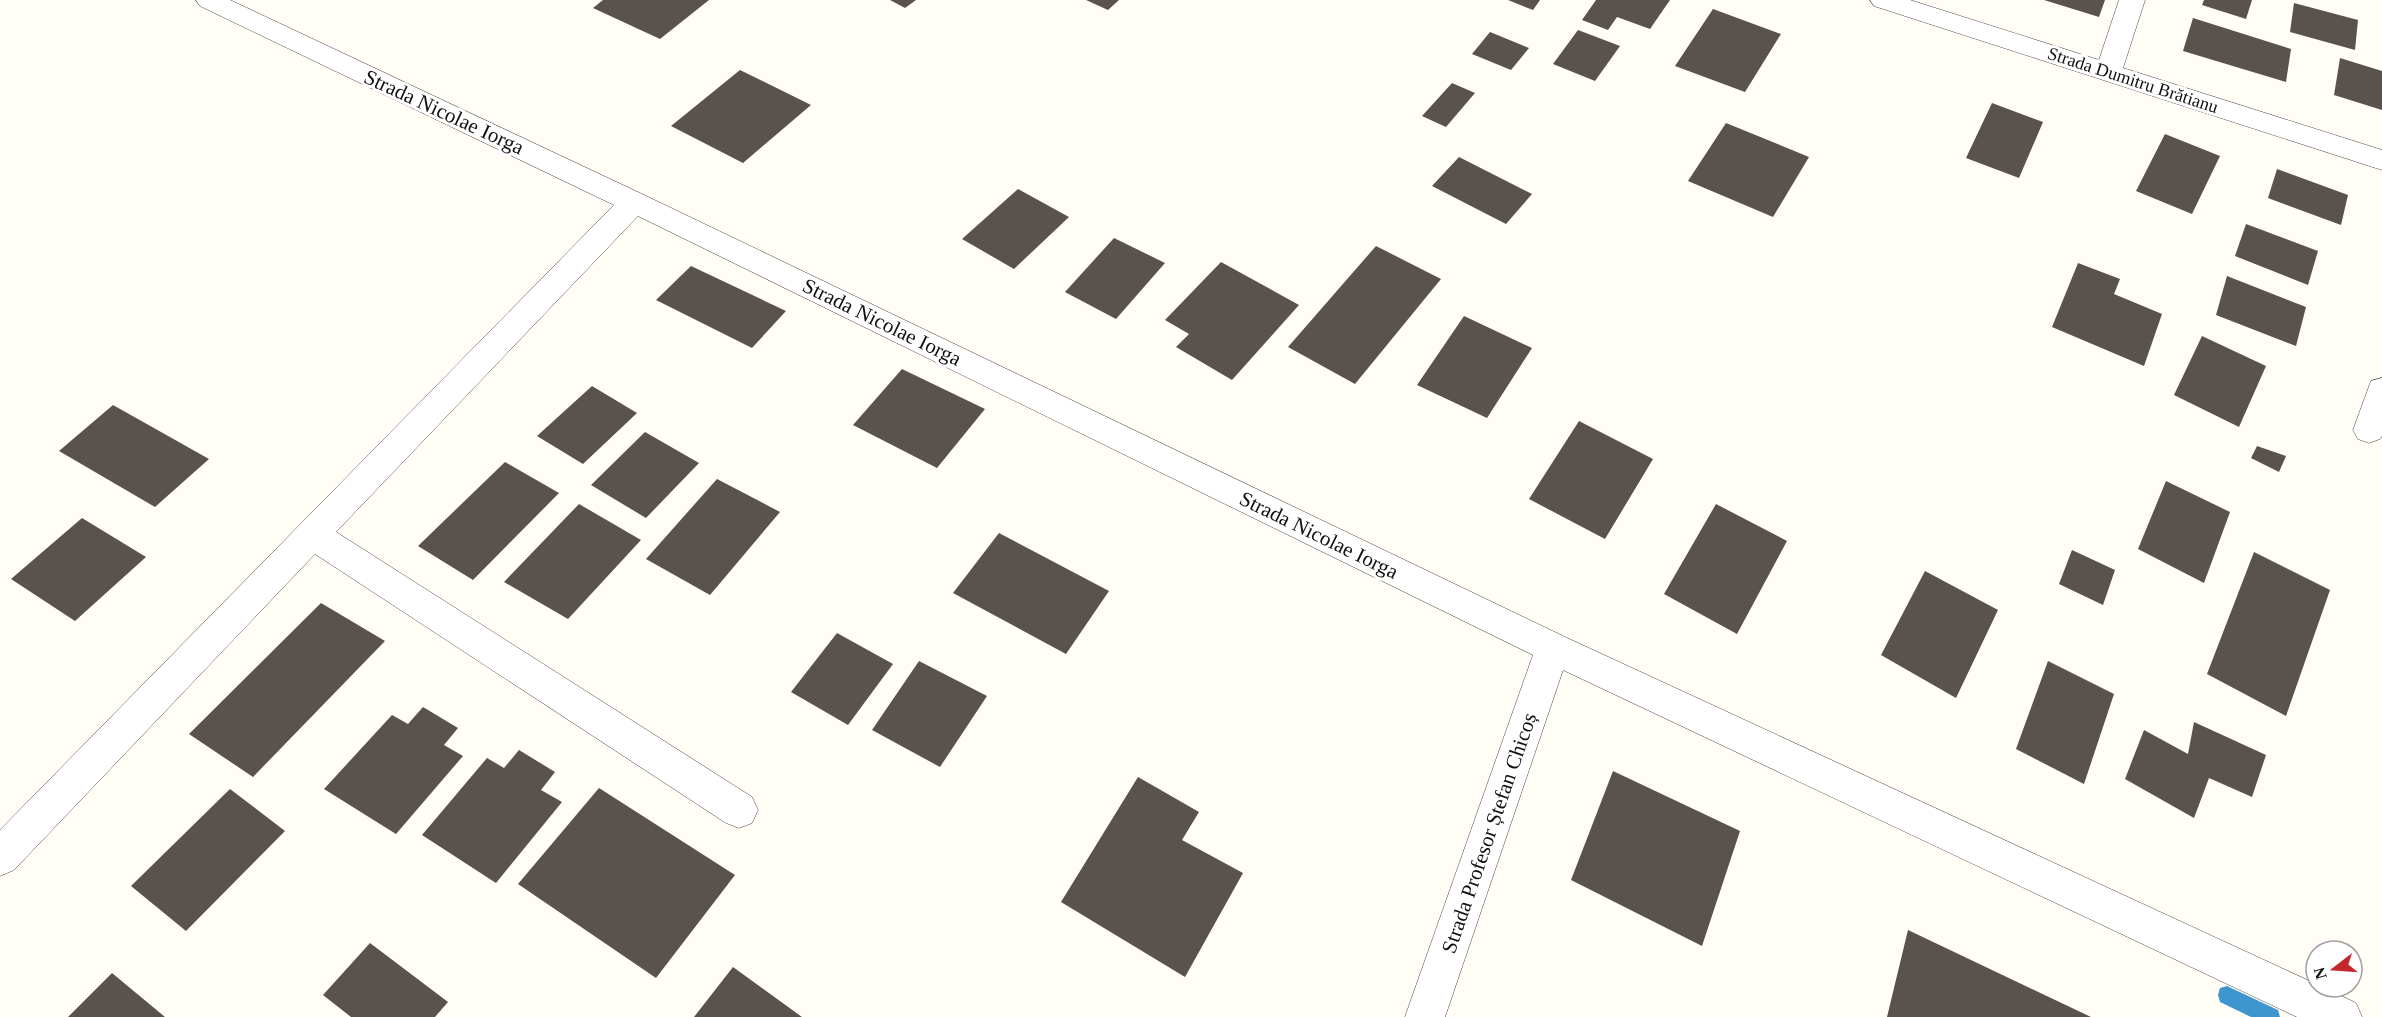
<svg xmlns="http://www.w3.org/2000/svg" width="2382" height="1017" viewBox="0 0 2382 1017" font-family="Georgia,serif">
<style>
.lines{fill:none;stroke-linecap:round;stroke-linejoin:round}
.stream{fill:#3f96cf;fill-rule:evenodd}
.building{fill:#5a524d}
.minor-casing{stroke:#444;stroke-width:1}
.minor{fill:#fff;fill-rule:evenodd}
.labels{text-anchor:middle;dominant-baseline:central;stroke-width:6;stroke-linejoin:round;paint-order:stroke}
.far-street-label{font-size:18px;fill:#111;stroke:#fff}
.street-label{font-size:21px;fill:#111;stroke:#fff}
</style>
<rect width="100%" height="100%" fill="#fffdf5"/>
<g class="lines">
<path class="stream" d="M 2227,986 L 2278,1010 L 2280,1017 L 2251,1017 L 2220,1002 L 2218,995 L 2220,988 Z"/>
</g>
<path class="building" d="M 603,0 L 709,0 L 660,39 L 593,8 Z
M 890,0 L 916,0 L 905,8 Z
M 1086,0 L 1119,0 L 1108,10 Z
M 1508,0 L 1540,0 L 1533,10 Z
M 1596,0 L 1670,0 L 1650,29 L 1617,17 L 1608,30 L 1582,20 Z
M 2044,0 L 2105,0 L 2099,17 Z
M 2204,0 L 2252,0 L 2246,19 L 2202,5 Z
M 2294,3 L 2358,20 L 2355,50 L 2290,32 Z
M 1713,9 L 1781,34 L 1745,92 L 1675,66 Z
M 2193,18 L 2291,49 L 2286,82 L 2183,51 Z
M 1578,30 L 1620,46 L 1595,81 L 1553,64 Z
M 1490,32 L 1529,48 L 1511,70 L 1472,54 Z
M 2340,58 L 2382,71 L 2382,110 L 2334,95 Z
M 740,70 L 811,105 L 743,163 L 671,126 Z
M 1452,83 L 1475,93 L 1446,127 L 1422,116 Z
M 1992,103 L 2043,122 L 2019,178 L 1966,158 Z
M 1726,123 L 1809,157 L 1773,217 L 1688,181 Z
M 2165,134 L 2220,156 L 2192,214 L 2136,191 Z
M 1459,157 L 1532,194 L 1506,224 L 1432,186 Z
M 2277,169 L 2348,195 L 2341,225 L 2268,198 Z
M 1018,189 L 1069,217 L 1014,269 L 962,239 Z
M 2246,224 L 2318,251 L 2308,285 L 2235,256 Z
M 1114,238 L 1165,263 L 1116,319 L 1065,292 Z
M 1376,246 L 1441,279 L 1355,384 L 1288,347 Z
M 1221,262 L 1299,305 L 1232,380 L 1176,347 L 1189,334 L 1165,320 Z
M 2078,263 L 2120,279 L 2114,294 L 2162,314 L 2144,366 L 2052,327 Z
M 691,266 L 786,311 L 752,348 L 656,300 Z
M 2227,276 L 2306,307 L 2296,346 L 2216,315 Z
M 1464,316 L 1532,348 L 1487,418 L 1417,385 Z
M 2202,336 L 2266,366 L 2239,427 L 2174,395 Z
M 902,369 L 985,409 L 937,468 L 853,425 Z
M 592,386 L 637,413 L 583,464 L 537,436 Z
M 113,405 L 209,459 L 155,507 L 59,451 Z
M 1579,421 L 1653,459 L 1605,539 L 1529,499 Z
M 645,432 L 699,463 L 646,518 L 591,485 Z
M 2257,446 L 2286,456 L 2279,472 L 2251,458 Z
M 505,462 L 559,493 L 473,580 L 418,546 Z
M 717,479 L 780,512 L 710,595 L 646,559 Z
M 2166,481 L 2230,512 L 2204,583 L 2138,549 Z
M 579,504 L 641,540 L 568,619 L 504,582 Z
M 1716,504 L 1787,541 L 1737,634 L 1664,594 Z
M 82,518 L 146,557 L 75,621 L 11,579 Z
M 999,533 L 1109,591 L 1066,654 L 953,593 Z
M 2072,550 L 2115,570 L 2103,605 L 2059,584 Z
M 2254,552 L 2330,590 L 2286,716 L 2207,674 Z
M 1925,571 L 1998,610 L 1956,698 L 1881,655 Z
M 321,603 L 385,641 L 253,777 L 189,734 Z
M 837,633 L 893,664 L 848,725 L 791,692 Z
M 919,661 L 987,696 L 940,767 L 872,730 Z
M 2048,661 L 2114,694 L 2084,784 L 2016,749 Z
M 423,707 L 458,728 L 444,745 L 463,756 L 396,834 L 324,789 L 392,715 L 408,724 Z
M 2194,722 L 2266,755 L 2252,797 L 2209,778 L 2194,818 L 2125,779 L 2144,730 L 2188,754 Z
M 519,750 L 555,772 L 541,790 L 562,802 L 496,883 L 422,835 L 487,758 L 504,768 Z
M 1613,771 L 1740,831 L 1702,946 L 1571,880 Z
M 1138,777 L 1199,812 L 1182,840 L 1243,873 L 1185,977 L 1061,902 Z
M 599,788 L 735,875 L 656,978 L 518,884 Z
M 230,789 L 285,831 L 186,931 L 131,886 Z
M 1908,930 L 2091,1017 L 1887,1017 Z
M 370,943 L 448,1002 L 435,1017 L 351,1017 L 323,995 Z
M 733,967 L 802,1017 L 694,1017 Z
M 112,973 L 165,1017 L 68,1017 Z"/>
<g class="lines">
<g class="minor-casing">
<path id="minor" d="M 196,0 L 230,0 L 644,195 L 1565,637 L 2316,984 L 2316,987 L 2323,987 L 2356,1003 L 2362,1017 L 2297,1017 L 1563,670 L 1445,1017 L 1405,1017 L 1533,655 L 638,216 L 336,532 L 752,797 L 758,810 L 752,823 L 739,828 L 726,823 L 315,554 L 14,870 L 0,876 L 0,830 L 614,205 L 200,6 Z
M 1870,0 L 1910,0 L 2099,60 L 2119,0 L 2145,0 L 2123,68 L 2382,150 L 2382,170 L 1874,6 Z
M 2382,378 L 2382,436 L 2380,439 L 2369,443 L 2358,439 L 2353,430 L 2371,381 Z"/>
</g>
<use href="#minor" class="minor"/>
</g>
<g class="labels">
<g class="far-street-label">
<text transform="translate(2133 80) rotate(18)">Strada Dumitru Brătianu</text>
</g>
<g class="street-label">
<text transform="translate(444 112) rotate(25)">Strada Nicolae Iorga</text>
<text transform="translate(882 322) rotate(26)">Strada Nicolae Iorga</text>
<text transform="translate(1319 535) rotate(26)">Strada Nicolae Iorga</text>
<text transform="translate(1489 833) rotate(-71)">Strada Profesor Ștefan Chicoș</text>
</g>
</g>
<g transform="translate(2334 969) rotate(253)"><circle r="28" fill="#ffffff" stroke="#a0a0a0" stroke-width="1.5"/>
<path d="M0-4.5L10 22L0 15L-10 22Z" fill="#c4262e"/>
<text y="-9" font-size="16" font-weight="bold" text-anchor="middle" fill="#111111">N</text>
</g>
</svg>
